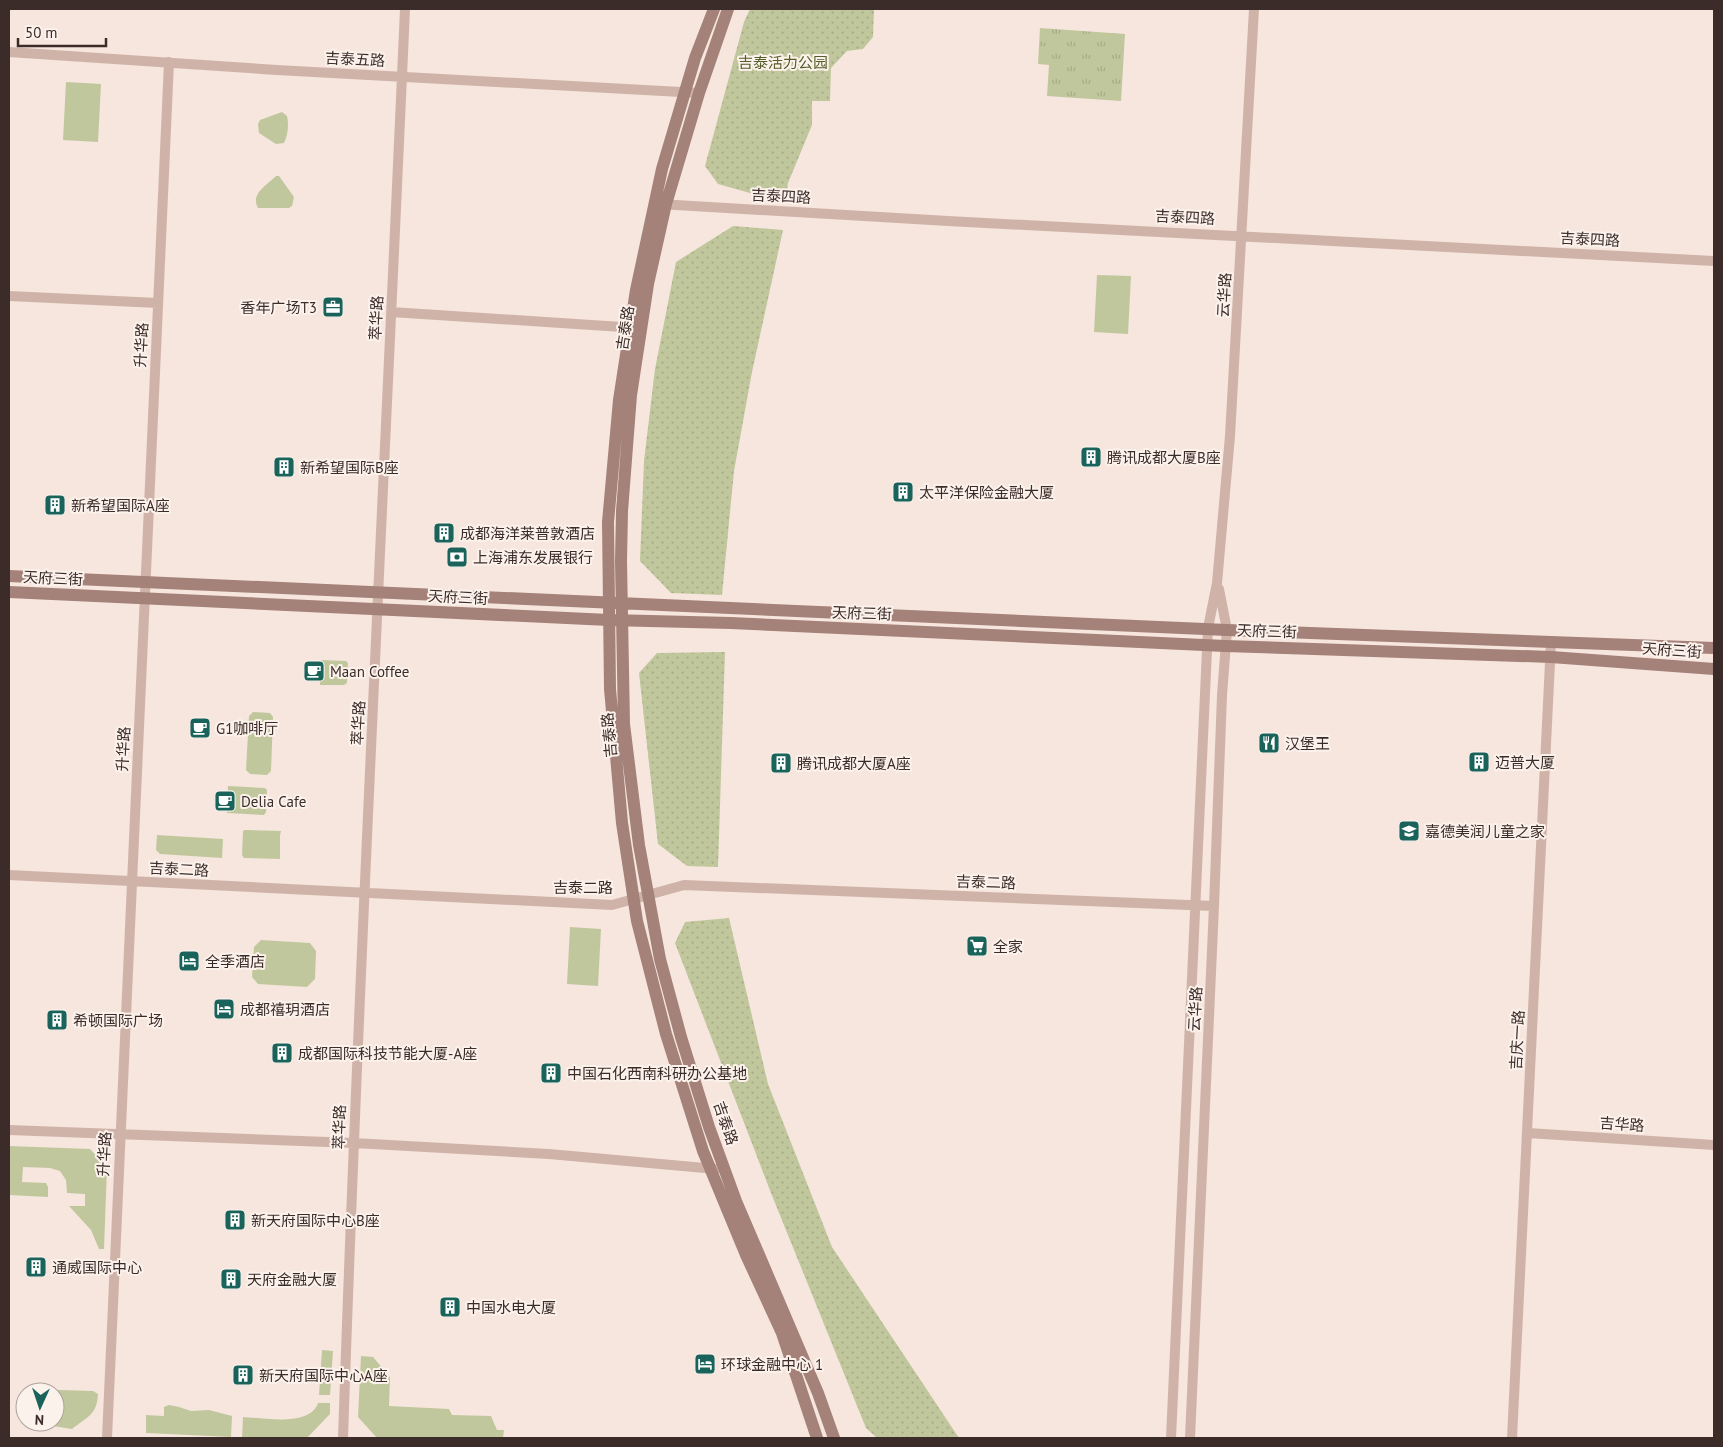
<svg xmlns="http://www.w3.org/2000/svg" width="1723" height="1447" viewBox="0 0 1723 1447" font-family="'PT Sans','Noto Sans SC',sans-serif">
<style>
.grass{fill:url(#grass-tufts)}
.park{fill:url(#park-dots)}
.garden{fill:#c1c79c}
.lines{fill:none;stroke-linecap:round;stroke-linejoin:round}
.street{stroke:#d0b3a8;stroke-width:10}
.secondary{stroke:#a48179;stroke-width:12}
.labels{text-anchor:middle;dominant-baseline:central;stroke-width:4;stroke-linejoin:round;paint-order:stroke}
.street-label{font-size:15px;fill:#3c2c29;stroke:#fcf2ec}
.park-label{font-size:15px;fill:#545e29;stroke:#fcf2ec}
.poi-label{font-size:15px;fill:#3c2c29;stroke:#fcf2ec;text-anchor:start}
</style>
<defs>
<pattern id="grass-tufts" width="24" height="20" patternUnits="userSpaceOnUse" patternTransform="scale(1.25)"><rect width="24" height="20" fill="#c1c79c"/><path d="M3 7l-1-3M5 7V3M7 7l1-3M15 17l-1-3M17 17v-4M19 17l1-3" fill="none" stroke="#a7ab86"/></pattern>
<pattern id="park-dots" width="8" height="8" patternUnits="userSpaceOnUse" patternTransform="scale(1.25)"><rect width="8" height="8" fill="#c1c79c"/><path d="M2 2h.1M6 6h.1" fill="none" stroke="#a7ab86" stroke-width="1.8" stroke-linecap="round"/></pattern>
</defs>
<rect width="100%" height="100%" fill="#f6e6de"/>
<path class="grass" d="M 1040,28 L 1125,34 L 1121,101 L 1047,96 L 1049,65 L 1038,64 Z"/>
<path class="park" d="M 750,9 L 874,9 L 873,37 L 863,49 L 847,51 L 831,68 L 830,101 L 812,101 L 812,125 L 788,183 L 786,197 L 750,193 L 718,184 L 705,166 L 744,22 Z
M 733,226 L 783,230 L 752,372 L 734,471 L 722,595 L 671,593 L 640,561 L 644,461 L 655,369 L 676,262 Z
M 725,652 L 718,867 L 687,866 L 658,844 L 639,673 L 657,653 Z
M 729,918 L 768,1084 L 832,1247 L 959,1438 L 877,1438 L 866,1428 L 771,1193 L 675,943 L 685,922 Z"/>
<path class="garden" d="M 66,82 L 101,84 L 98,142 L 63,140 Z
M 282,112 L 287,116 C 289,124 288,135 284,143 L 276,144 L 259,133 L 258,124 L 260,120 Z
M 276,176 L 279,176 L 294,197 L 292,206 L 289,208 L 258,208 C 250,194 267,185 276,176 Z
M 1097,275 L 1131,276 L 1128,334 L 1094,332 Z
M 321,660 L 346,661 L 348,663 L 347,683 L 344,685 L 320,685 Z
M 253,712 L 270,713 L 273,717 L 271,771 L 267,775 L 250,774 L 246,770 L 249,716 Z
M 228,786 L 265,788 L 267,790 L 266,812 L 264,815 L 227,813 Z
M 245,830 L 281,831 L 280,835 L 280,859 L 244,858 L 242,855 L 243,831 Z
M 157,835 L 223,839 L 222,858 L 160,854 L 156,850 Z
M 570,927 L 601,929 L 598,986 L 567,984 Z
M 261,940 L 310,943 L 316,951 L 315,979 L 307,987 L 258,984 L 252,977 L 254,947 Z
M 9,1146 L 90,1149 L 107,1167 L 104,1249 L 99,1249 L 91,1230 L 69,1206 L 85,1206 L 85,1194 L 67,1193 L 66,1180 L 60,1171 L 50,1168 L 23,1167 L 22,1182 L 46,1183 L 48,1187 L 48,1197 L 9,1195 Z
M 322,1350 L 333,1351 L 330,1395 L 319,1395 Z
M 361,1356 L 373,1357 L 390,1377 L 389,1406 L 449,1409 L 452,1415 L 491,1416 L 497,1430 L 504,1430 L 503,1438 L 377,1438 L 358,1417 Z
M 27,1389 L 93,1391 L 98,1394 C 97,1415 87,1417 72,1429 L 27,1422 L 55,1422 L 55,1392 L 25,1392 L 25,1421 L 20,1415 C 21,1406 19,1395 27,1389 Z
M 318,1403 L 330,1403 L 330,1414 L 307,1438 L 242,1438 L 243,1417 C 264,1418 310,1427 318,1403 Z
M 169,1405 L 179,1407 L 191,1411 L 209,1410 L 232,1416 L 231,1437 L 146,1433 L 146,1415 L 164,1416 L 164,1407 Z"/>
<g class="lines">
<path class="street" d="M 9,52 L 277,70 L 699,93
M 659,204 L 948,221 L 1714,261
M 9,296 L 158,303
M 391,312 L 637,328
M 9,875 L 612,905 L 684,885 L 1214,906
M 9,1130 L 354,1143 L 549,1154 L 716,1169
M 1528,1133 L 1714,1145
M 107,1438 L 169,62
M 343,1438 C 359,962 384,485 405,9
M 1171,1438 L 1208,628 L 1217,583 L 1230,436 L 1254,9
M 1190,1438 L 1214,906 L 1222,695 L 1227,630 L 1219,589
M 1512,1438 L 1551,642"/>
<path class="secondary" d="M 714,9 L 695,58 L 662,169 L 636,290 L 619,400 L 608,522 L 610,689 L 622,823 L 637,921 L 666,1034 L 703,1151 L 746,1255 L 782,1333 L 817,1438
M 728,9 L 699,93 L 666,204 L 648,284 L 631,395 L 622,511 L 621,561 L 624,724 L 639,845 L 660,959 L 681,1037 L 709,1127 L 736,1201 L 818,1393 L 834,1438
M 9,576 L 1227,630 L 1714,648
M 9,592 L 609,620 L 731,623 L 1225,646 L 1551,657 L 1714,669"/>
</g>
<defs>
<g id="office-square" transform="scale(1.125)"><rect x="-9" y="-9" width="18" height="18" rx="4" fill="#19635a" stroke="#fcf2ec"/><path d="M-6-3h4V-5.5h4V-3h4V5H-6ZM-1-4.5V-3h2v-1.5ZM-6 0V1H6V0Z" fill="#fff"/></g>
<g id="building-square" transform="scale(1.125)"><rect x="-9" y="-9" width="18" height="18" rx="4" fill="#19635a" stroke="#fcf2ec"/><path d="M-4-6H4V6H1V3H-1V6H-4ZM-2.5-4.3h1.7v1.8h-1.7ZM.8-4.3h1.7v1.8H.8ZM-2.5-1h1.7V.8h-1.7ZM.8-1h1.7V.8H.8Z" fill="#fff"/></g>
<g id="bank-square" transform="scale(1.125)"><rect x="-9" y="-9" width="18" height="18" rx="4" fill="#19635a" stroke="#fcf2ec"/><path d="M-6-4H6V4H-6ZM0-2.3a2.3 2.3 0 1 0 0 4.6a2.3 2.3 0 1 0 0-4.6Z" fill="#fff"/></g>
<g id="cafe-square" transform="scale(1.125)"><rect x="-9" y="-9" width="18" height="18" rx="4" fill="#19635a" stroke="#fcf2ec"/><path d="M-5.5-4.5H6V0H3Q3 3.5 0 3.5H-2.5Q-5.5 3.5-5.5 0ZM3-3.2v2h1.7v-2ZM-6 4.5H4V6H-6Z" fill="#fff"/></g>
<g id="restaurant-square" transform="scale(1.125)"><rect x="-9" y="-9" width="18" height="18" rx="4" fill="#19635a" stroke="#fcf2ec"/><path d="M-5-6h1v4h1v-4h1v4h1v-4h1v5L-1.5 .5V6h-2V.5L-5-1ZM5-6V6H3V1.5H1.5Q1.5-4 5-6Z" fill="#fff"/></g>
<g id="school-square" transform="scale(1.125)"><rect x="-9" y="-9" width="18" height="18" rx="4" fill="#19635a" stroke="#fcf2ec"/><path d="M0-5L7-2L0 1L-7-2ZM-4 1L0 2.5L4 1V4Q0 6-4 4Z" fill="#fff"/></g>
<g id="supermarket-square" transform="scale(1.125)"><rect x="-9" y="-9" width="18" height="18" rx="4" fill="#19635a" stroke="#fcf2ec"/><path d="M-6-5.5h2.5l.6 2H6L4.5 2H-2.5L-4.4-4H-6ZM-1.5 3.2a1.3 1.3 0 1 0 .1 0ZM3 3.2a1.3 1.3 0 1 0 .1 0Z" fill="#fff"/></g>
<g id="hotel-square" transform="scale(1.125)"><rect x="-9" y="-9" width="18" height="18" rx="4" fill="#19635a" stroke="#fcf2ec"/><path d="M-6-4.5h1.5V1H6V5H4.5V3h-9V5H-6ZM-4 0a1.8 1.8 0 1 1 3.6 0ZM.5 0V-2.5h3Q6-2.5 6 0Z" fill="#fff"/></g>
</defs>
<g fill-rule="evenodd">
<use href="#office-square" x="333" y="307"/>
<use href="#building-square" x="1091" y="457"/>
<use href="#building-square" x="284" y="467"/>
<use href="#building-square" x="903" y="492"/>
<use href="#building-square" x="55" y="505"/>
<use href="#building-square" x="444" y="533"/>
<use href="#bank-square" x="457" y="557"/>
<use href="#cafe-square" x="314" y="671"/>
<use href="#cafe-square" x="200" y="728"/>
<use href="#restaurant-square" x="1269" y="743"/>
<use href="#building-square" x="1479" y="762"/>
<use href="#building-square" x="781" y="763"/>
<use href="#cafe-square" x="225" y="801"/>
<use href="#school-square" x="1409" y="831"/>
<use href="#supermarket-square" x="977" y="946"/>
<use href="#hotel-square" x="189" y="961"/>
<use href="#hotel-square" x="224" y="1009"/>
<use href="#building-square" x="57" y="1020"/>
<use href="#building-square" x="282" y="1053"/>
<use href="#building-square" x="551" y="1073"/>
<use href="#building-square" x="235" y="1220"/>
<use href="#building-square" x="36" y="1267"/>
<use href="#building-square" x="231" y="1279"/>
<use href="#building-square" x="450" y="1307"/>
<use href="#hotel-square" x="705" y="1364"/>
<use href="#building-square" x="243" y="1375"/>
</g>
<g class="labels">
<g class="street-label">
<text transform="translate(355 59) rotate(3)">吉泰五路</text>
<text transform="translate(781 196) rotate(3)">吉泰四路</text>
<text transform="translate(1185 217) rotate(3)">吉泰四路</text>
<text transform="translate(1590 239) rotate(3)">吉泰四路</text>
<text transform="translate(1224 295) rotate(-87)">云华路</text>
<text transform="translate(376 318) rotate(-87)">萃华路</text>
<text transform="translate(625 328) rotate(-81)">吉泰路</text>
<text transform="translate(141 345) rotate(-87)">升华路</text>
<text transform="translate(53 578) rotate(3)">天府三街</text>
<text transform="translate(458 597) rotate(3)">天府三街</text>
<text transform="translate(862 613) rotate(2)">天府三街</text>
<text transform="translate(1267 631) rotate(2)">天府三街</text>
<text transform="translate(1672 650) rotate(4)">天府三街</text>
<text transform="translate(358 723) rotate(-87)">萃华路</text>
<text transform="translate(609 735) rotate(-95)">吉泰路</text>
<text transform="translate(123 749) rotate(-87)">升华路</text>
<text transform="translate(179 869) rotate(3)">吉泰二路</text>
<text transform="translate(986 882) rotate(2)">吉泰二路</text>
<text x="583" y="887">吉泰二路</text>
<text transform="translate(1195 1009) rotate(-87)">云华路</text>
<text transform="translate(1517 1040) rotate(-87)">吉庆一路</text>
<text transform="translate(726 1123) rotate(71)">吉泰路</text>
<text transform="translate(1622 1124) rotate(4)">吉华路</text>
<text transform="translate(339 1127) rotate(-88)">萃华路</text>
<text transform="translate(104 1154) rotate(-87)">升华路</text>
</g>
<g class="park-label">
<text x="783" y="62">吉泰活力公园</text>
</g>
<g class="poi-label">
<text x="317" y="307" text-anchor="end">香年广场T3</text>
<text x="1107" y="457">腾讯成都大厦B座</text>
<text x="300" y="467">新希望国际B座</text>
<text x="919" y="492">太平洋保险金融大厦</text>
<text x="71" y="505">新希望国际A座</text>
<text x="460" y="533">成都海洋莱普敦酒店</text>
<text x="473" y="557">上海浦东发展银行</text>
<text x="330" y="671">Maan Coffee</text>
<text x="216" y="728">G1咖啡厅</text>
<text x="1285" y="743">汉堡王</text>
<text x="1495" y="762">迈普大厦</text>
<text x="797" y="763">腾讯成都大厦A座</text>
<text x="241" y="801">Delia Cafe</text>
<text x="1425" y="831">嘉德美润儿童之家</text>
<text x="993" y="946">全家</text>
<text x="205" y="961">全季酒店</text>
<text x="240" y="1009">成都禧玥酒店</text>
<text x="73" y="1020">希顿国际广场</text>
<text x="298" y="1053">成都国际科技节能大厦-A座</text>
<text x="567" y="1073">中国石化西南科研办公基地</text>
<text x="251" y="1220">新天府国际中心B座</text>
<text x="52" y="1267">通威国际中心</text>
<text x="247" y="1279">天府金融大厦</text>
<text x="466" y="1307">中国水电大厦</text>
<text x="721" y="1364">环球金融中心 1</text>
<text x="259" y="1375">新天府国际中心A座</text>
</g>
</g>
<rect width="1723" height="1447" fill="none" stroke="#3c2c29" stroke-width="20"/>
<g transform="translate(40 1407) rotate(183)"><circle r="24" fill="#fcf2ec" stroke="#afa39e"/>
<path d="M0-4L9 19L0 12L-9 19Z" fill="#19635a"/>
<text y="-8" font-size="14" font-weight="bold" text-anchor="middle" fill="#3c2c29">N</text>
</g>
<path d="M18 38v8h88v-8" fill="none" stroke="#3c2c29" stroke-width="2.5"/>
<text x="25" y="38" font-size="15" fill="#3c2c29" stroke="#fcf2ec" stroke-width="4" paint-order="stroke">50 m</text>
</svg>
